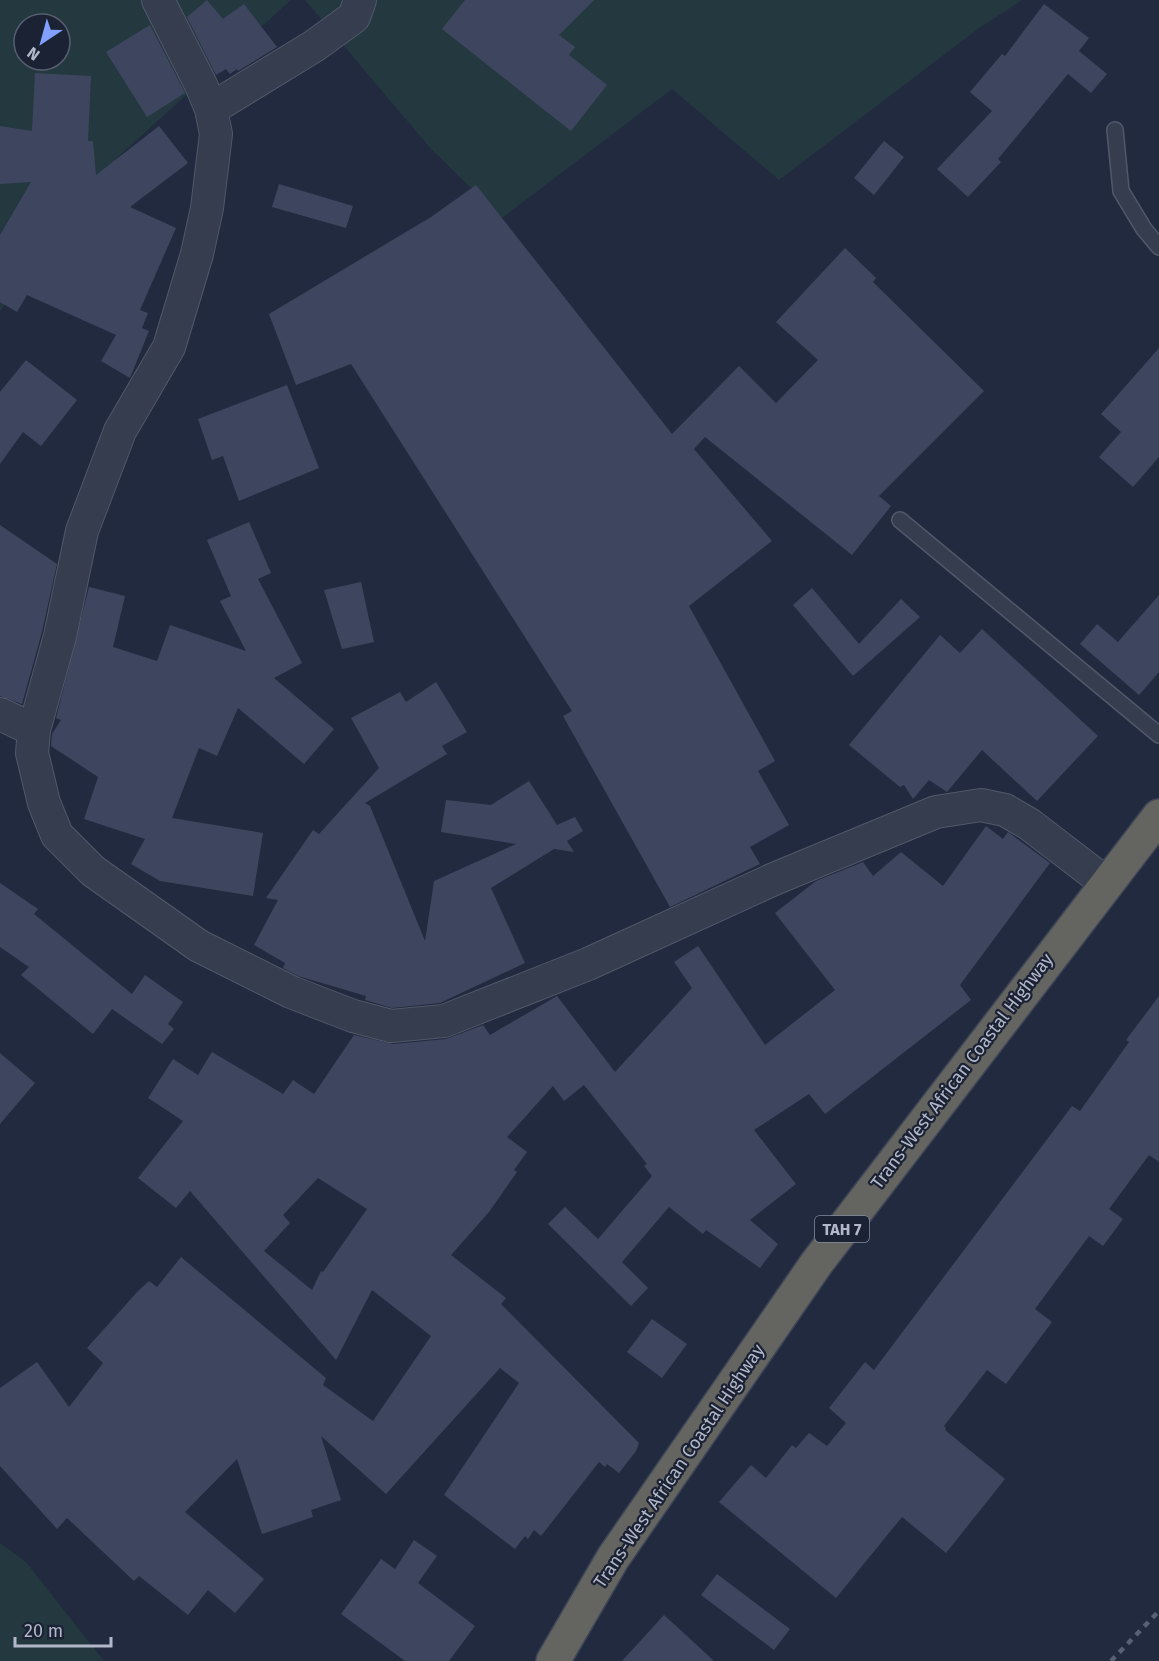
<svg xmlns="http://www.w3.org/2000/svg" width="1159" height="1661" viewBox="0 0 1159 1661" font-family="'Fira Sans',sans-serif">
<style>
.green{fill:#243840;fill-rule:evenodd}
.building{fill:#3e465f;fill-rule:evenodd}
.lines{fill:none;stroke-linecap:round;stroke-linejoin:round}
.service-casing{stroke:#515869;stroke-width:18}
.minor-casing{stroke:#515869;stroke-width:34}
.trunk-casing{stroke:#3e4556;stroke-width:36}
.service{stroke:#363d4f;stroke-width:15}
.minor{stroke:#363d4f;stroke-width:32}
.trunk{stroke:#646461;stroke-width:33}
.rail{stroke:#586076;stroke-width:4.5;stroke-dasharray:6 6;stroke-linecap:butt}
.labels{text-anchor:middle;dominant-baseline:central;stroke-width:4.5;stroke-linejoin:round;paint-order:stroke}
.shield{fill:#1b2233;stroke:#858b9d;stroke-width:1.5}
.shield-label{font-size:16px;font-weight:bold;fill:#b2b8ca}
.street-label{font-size:18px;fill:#b2b8ca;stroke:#1b2233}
</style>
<rect width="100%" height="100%" fill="#222a3f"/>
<path class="green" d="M 0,0 L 291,0 L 118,157 L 0,311 ZM 24,24 L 60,24 L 60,60 L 24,60 Z
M 305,0 L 1022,0 L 978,29 L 779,180 L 672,89 L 502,218 L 431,149 Z
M 0,1543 L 26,1562 L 104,1661 L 0,1661 Z"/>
<path class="building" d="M 207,0 L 223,19 L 244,4 L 277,47 L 238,71 L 237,69 L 230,74 L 226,69 L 216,75 L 187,17 Z
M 465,0 L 594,0 L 559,35 L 575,47 L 569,55 L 607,85 L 571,131 L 442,29 Z
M 1044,4 L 1089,38 L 1079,51 L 1107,74 L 1091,93 L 1068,74 L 998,159 L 1001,162 L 968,197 L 937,169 L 992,111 L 970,92 L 1002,54 L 1005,56 Z
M 150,25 L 185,93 L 147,117 L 106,52 Z
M 35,73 L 91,76 L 88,141 L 93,141 L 96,175 L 159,126 L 188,163 L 130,207 L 176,228 L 140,310 L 148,313 L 142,328 L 149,331 L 130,378 L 101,361 L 116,335 L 27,295 L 17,312 L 0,302 L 0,235 L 31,182 L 0,184 L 0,126 L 32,131 Z
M 884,141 L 904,157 L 874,195 L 854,178 Z
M 279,184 L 353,206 L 346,228 L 272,207 Z
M 476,185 L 672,434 L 739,366 L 776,403 L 818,360 L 776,322 L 845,248 L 876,278 L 873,282 L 984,391 L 879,496 L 891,506 L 852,555 L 705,437 L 694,449 L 772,541 L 689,606 L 775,761 L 758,771 L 789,825 L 750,847 L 760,864 L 670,907 L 563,716 L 572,711 L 351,364 L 296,385 L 269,314 L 431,217 Z
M 1159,348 L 1159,457 L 1133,487 L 1099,457 L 1121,432 L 1101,414 Z
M 26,360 L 77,400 L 41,446 L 23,432 L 0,464 L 0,392 Z
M 287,385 L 319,468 L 239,501 L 223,456 L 212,460 L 198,419 Z
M 249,522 L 271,573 L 258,579 L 302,663 L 274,678 L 334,729 L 304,764 L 238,708 L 217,756 L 199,748 L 172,818 L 263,833 L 253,896 L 160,881 L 131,864 L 145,839 L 84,819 L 98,777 L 51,746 L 52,734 L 61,720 L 56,718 L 89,587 L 125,596 L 113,647 L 157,661 L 170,625 L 246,651 L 220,601 L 231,596 L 207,540 Z
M 0,525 L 57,564 L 42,632 L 22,704 L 0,696 Z
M 361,582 L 374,642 L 342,649 L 324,590 Z
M 812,588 L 859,644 L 901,599 L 920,617 L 853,676 L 793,605 Z
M 1159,595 L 1159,672 L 1139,695 L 1080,644 L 1097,624 L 1118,642 Z
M 982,629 L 1098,736 L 1037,801 L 982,750 L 947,792 L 929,780 L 913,799 L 904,785 L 900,787 L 849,745 L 940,635 L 960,653 Z
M 436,682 L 467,732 L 442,746 L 447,754 L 365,803 L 370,806 L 425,941 L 434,881 L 516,844 L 441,832 L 446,800 L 491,805 L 529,781 L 557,825 L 575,817 L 583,831 L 567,841 L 574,852 L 554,849 L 491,888 L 525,963 L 440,1003 L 392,1008 L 365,1000 L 366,996 L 298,976 L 283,968 L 285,963 L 254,945 L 278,900 L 266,898 L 313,830 L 319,834 L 379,768 L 351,718 L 400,692 L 406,702 Z
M 986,826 L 1003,839 L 1008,832 L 1050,863 L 960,985 L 971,1000 L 825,1114 L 809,1094 L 754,1130 L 796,1184 L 750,1220 L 778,1244 L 760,1268 L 706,1230 L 703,1234 L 669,1207 L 622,1262 L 648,1288 L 631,1306 L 548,1224 L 565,1207 L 598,1239 L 652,1176 L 644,1166 L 647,1164 L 584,1085 L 564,1101 L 553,1086 L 507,1137 L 527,1152 L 514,1170 L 517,1172 L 489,1212 L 451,1255 L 506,1298 L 501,1304 L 639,1443 L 636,1451 L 619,1473 L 607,1464 L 605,1467 L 599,1462 L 541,1536 L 534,1530 L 528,1539 L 525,1536 L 515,1549 L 444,1495 L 519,1383 L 500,1368 L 386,1494 L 321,1436 L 341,1500 L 311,1510 L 313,1517 L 262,1534 L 237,1459 L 185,1512 L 264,1579 L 235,1613 L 208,1590 L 188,1615 L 139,1576 L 134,1581 L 67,1518 L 57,1529 L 0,1466 L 0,1388 L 37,1362 L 69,1407 L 103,1363 L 87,1348 L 138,1291 L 149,1281 L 157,1287 L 181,1257 L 326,1378 L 323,1385 L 373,1421 L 431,1336 L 372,1290 L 336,1360 L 190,1191 L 176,1208 L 138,1178 L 183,1121 L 148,1098 L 173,1059 L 198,1075 L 212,1052 L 283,1094 L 293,1080 L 314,1094 L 354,1035 L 393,1044 L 446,1039 L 483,1025 L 490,1035 L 557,996 L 615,1072 L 692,988 L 674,962 L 698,946 L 765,1045 L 835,990 L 775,913 L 816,881 L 863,862 L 873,876 L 901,852 L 943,886 ZM 318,1178 L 367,1209 L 323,1272 L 321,1271 L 312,1290 L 264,1251 L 290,1223 L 283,1215 Z
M 0,883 L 38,909 L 34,914 L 132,994 L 145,975 L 183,1002 L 168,1024 L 174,1029 L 162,1044 L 112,1009 L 93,1034 L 21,975 L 29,967 L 0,947 Z
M 1159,996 L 1159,1162 L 1149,1155 L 1109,1209 L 1123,1219 L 1103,1246 L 1089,1236 L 1035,1309 L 1052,1322 L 1006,1384 L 987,1370 L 944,1426 L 946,1428 L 945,1430 L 1005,1479 L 946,1553 L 902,1517 L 836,1598 L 719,1502 L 751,1465 L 766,1478 L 792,1445 L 796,1448 L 809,1433 L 827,1446 L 846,1423 L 829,1408 L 865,1362 L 874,1370 L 1072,1106 L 1080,1111 L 1129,1042 L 1126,1040 Z
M 0,1053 L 35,1083 L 0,1124 Z
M 652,1319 L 687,1344 L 662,1378 L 627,1352 Z
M 414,1540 L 437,1556 L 418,1583 L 475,1626 L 449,1661 L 405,1661 L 341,1614 L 381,1559 L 395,1569 Z
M 717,1574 L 790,1629 L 774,1650 L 701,1595 Z
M 664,1615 L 687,1636 L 714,1661 L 622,1661 Z"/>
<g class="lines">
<g class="service-casing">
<path id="service" d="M 1115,130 L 1121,191 L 1144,229 L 1159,247
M 900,520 L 1159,735"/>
</g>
<g class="minor-casing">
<path id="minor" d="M 158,0 L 201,85 L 211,109 L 216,134 L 207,208 L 197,254 L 169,347 L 120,431 L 82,531 L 60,636 L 34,730 L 32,753 L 44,803 L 57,835 L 93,871 L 199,946 L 291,992 L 353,1016 L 391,1026 L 444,1021 L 588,964 L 774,879 L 936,812 L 981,805 L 1005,810 L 1029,824 L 1106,883
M 211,109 L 314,46 L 354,17 L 360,0
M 0,714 L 34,730"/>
</g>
<g class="trunk-casing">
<path id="trunk" d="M 553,1661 L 613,1558 L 816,1264 L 1159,816"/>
</g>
<use href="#service" class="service"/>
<use href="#minor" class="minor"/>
<use href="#trunk" class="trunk"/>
<path class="rail" d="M 1111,1661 L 1159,1611"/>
</g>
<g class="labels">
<rect class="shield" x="815" y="1216" width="54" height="26" rx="4.5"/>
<g class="shield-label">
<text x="842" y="1229">TAH 7</text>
</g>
<g class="street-label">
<text transform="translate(962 1071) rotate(-53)">Trans-West African Coastal Highway</text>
<text transform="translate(679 1466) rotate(-56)">Trans-West African Coastal Highway</text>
</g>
</g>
<g transform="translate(42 42) rotate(216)"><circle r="28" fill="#1b2233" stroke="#575e6f" stroke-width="1.5"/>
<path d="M0-4.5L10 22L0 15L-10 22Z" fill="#82a0ff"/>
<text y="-9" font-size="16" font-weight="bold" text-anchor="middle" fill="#b2b8ca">N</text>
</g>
<path d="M15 1637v9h96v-9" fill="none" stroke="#b2b8ca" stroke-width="3"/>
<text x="24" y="1637" font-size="18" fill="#b2b8ca" stroke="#1b2233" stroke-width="4.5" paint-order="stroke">20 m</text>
</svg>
